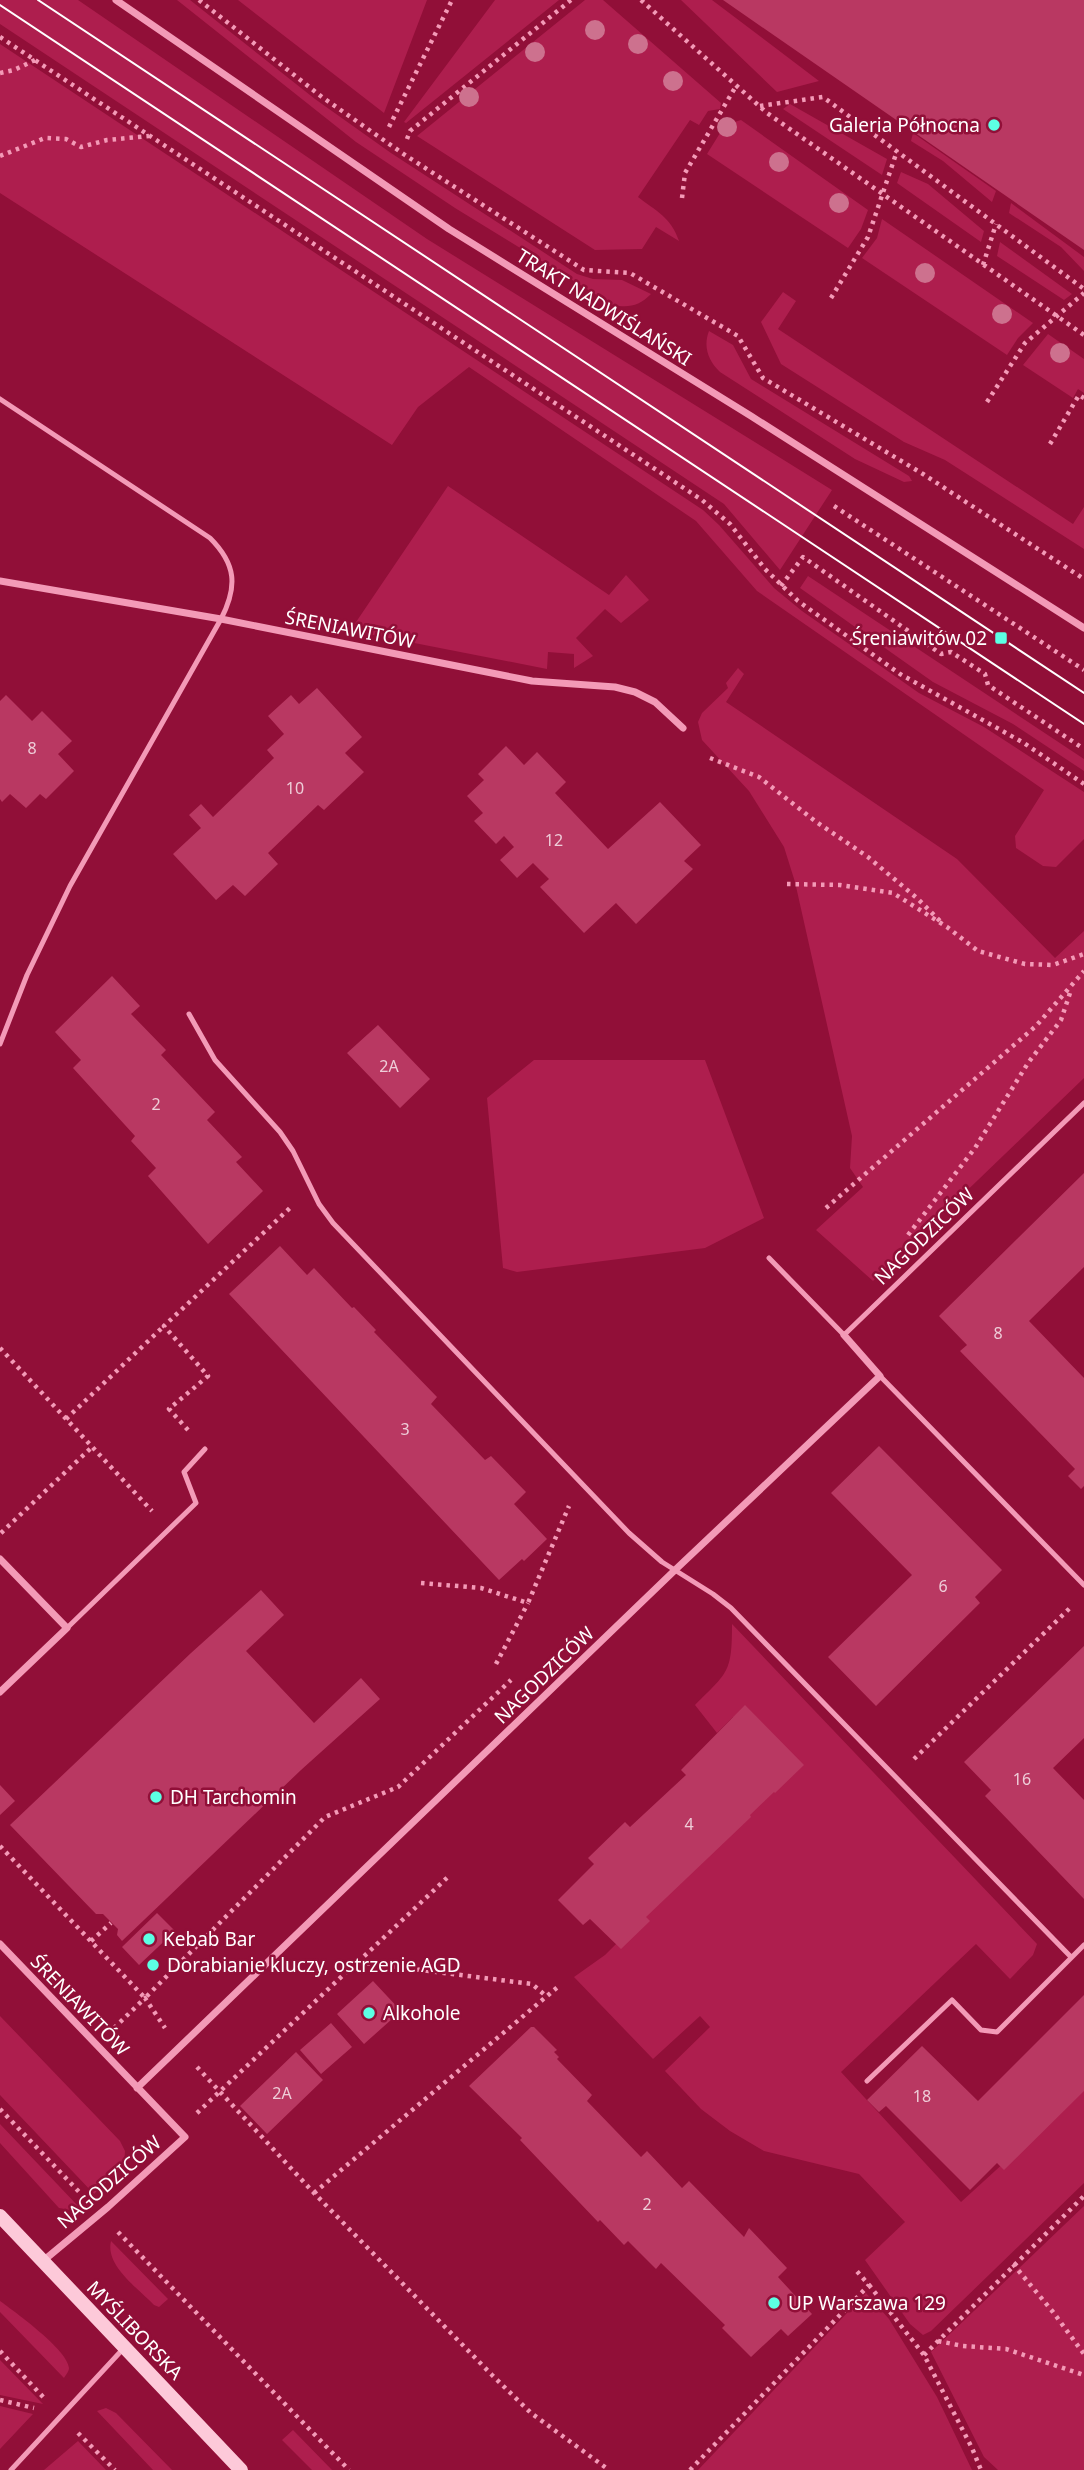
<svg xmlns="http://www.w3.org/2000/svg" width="1084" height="2470" viewBox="0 0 1084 2470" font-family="'Noto Sans',sans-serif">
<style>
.green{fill:#ae1e4e}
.building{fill:#b93862}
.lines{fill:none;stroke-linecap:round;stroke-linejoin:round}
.path{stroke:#f39ab7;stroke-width:4.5;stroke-dasharray:3.5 5;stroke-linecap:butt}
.lane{stroke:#f39ab7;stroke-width:5}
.street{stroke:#f39ab7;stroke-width:7}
.secondary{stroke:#fdc9d9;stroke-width:14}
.tram{stroke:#fff;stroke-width:2}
.tree{fill:#cd718e}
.poi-dot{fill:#5cffe4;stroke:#910f38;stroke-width:2.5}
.labels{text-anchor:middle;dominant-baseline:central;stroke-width:5;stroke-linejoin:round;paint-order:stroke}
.number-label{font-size:16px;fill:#eecdd8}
.poi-label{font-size:19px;fill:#fff;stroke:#910f38;text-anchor:start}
.street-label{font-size:19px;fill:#fff;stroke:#910f38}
</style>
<rect width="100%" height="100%" fill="#910f38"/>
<path class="green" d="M 0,0 L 78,0 L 427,239 L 832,490 L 780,570 L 724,504 L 0,24 Z
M 177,0 L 190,0 L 315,99 L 391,153 L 577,274 L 593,279 L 622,280 L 651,294 C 639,306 629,308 613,305 L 455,208 L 356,142 Z
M 238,0 L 427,0 L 384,113 Z
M 495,0 L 559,0 L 406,123 L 404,122 Z
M 585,0 L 603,0 L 721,103 L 720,109 L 708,111 L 699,125 L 690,120 L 638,197 C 656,211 671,217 679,241 L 656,227 L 642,249 L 595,250 L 417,136 Z
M 681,0 L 712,0 L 819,81 L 777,92 Z
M 0,44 L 703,510 L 719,525 L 774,588 L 802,611 L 919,693 L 984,727 L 1084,792 L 1084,839 L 1056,867 L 1043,866 L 1016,848 L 1015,836 L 1044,790 L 757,591 L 696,521 L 469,367 L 418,407 L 392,445 L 0,193 Z
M 790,104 L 887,159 L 882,175 L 783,109 Z
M 741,120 L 868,210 L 861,229 L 848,248 L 707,154 L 725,125 Z
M 913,133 L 996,191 L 992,202 L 943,161 L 911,141 Z
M 901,172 L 928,184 L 984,231 L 981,242 L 897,183 Z
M 1011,203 L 1084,257 L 1084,271 L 1061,247 L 1009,213 Z
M 882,219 L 1033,323 L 1018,338 L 1007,355 L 862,258 L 877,238 Z
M 1000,242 L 1072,294 L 1064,300 L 997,256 Z
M 783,292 L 796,301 L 778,329 L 1073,524 L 1084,507 L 1084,549 L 945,460 L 904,442 L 781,364 L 761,322 Z
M 709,331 L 733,345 L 751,379 L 909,476 L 912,481 L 904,482 L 855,459 L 720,372 C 708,361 703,346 709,331 Z
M 1048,334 L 1084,359 L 1084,393 L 1078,389 L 1073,398 L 1023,365 Z
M 448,486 L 609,595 L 626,575 L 649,600 L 621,623 L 605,609 L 576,638 L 593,656 L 574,668 L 574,654 L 548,652 L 547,669 L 353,631 L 352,628 Z
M 808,576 L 1084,759 L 1084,771 L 1013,724 L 933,682 L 800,588 Z
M 738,668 L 744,674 L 726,702 L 957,859 L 1055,958 L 1084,931 L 1084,1078 L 873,1281 L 816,1230 L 863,1187 L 850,1168 L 852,1136 L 795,882 L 784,847 L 749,791 L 702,740 L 698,722 L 702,713 L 728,688 L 726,683 Z
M 534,1060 L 705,1060 L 764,1218 L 705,1248 L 517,1272 L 503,1268 L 487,1098 Z
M 732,1624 L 1037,1944 L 1033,1955 L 1010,1979 L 976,1944 L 841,2072 L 961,2202 L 1084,2090 L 1084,2183 L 931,2331 L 923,2335 L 910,2324 L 865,2260 L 905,2222 L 859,2174 L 764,2151 L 730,2131 L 701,2109 L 665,2071 L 710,2027 L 700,2016 L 653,2059 L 574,1977 L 605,1955 L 788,1773 L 733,1717 L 717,1733 L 695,1705 C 728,1672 732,1673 732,1624 Z
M 0,2016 L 120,2141 L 125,2151 L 124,2164 L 94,2194 L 0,2095 Z
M 0,2124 L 78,2206 L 71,2210 L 59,2208 L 0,2143 Z
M 1084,2206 L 1084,2470 L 998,2470 L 984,2457 L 931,2352 Z
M 111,2241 L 168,2299 L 159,2307 L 154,2305 C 138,2288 105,2266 111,2241 Z
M 866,2293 L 889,2319 L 937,2397 L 972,2470 L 698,2470 Z
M 0,2301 C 15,2312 68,2350 69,2368 C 69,2371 66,2375 64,2378 L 0,2312 Z
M 0,2360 L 43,2404 L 0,2395 Z
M 0,2406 L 33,2414 L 0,2449 Z
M 106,2408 L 116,2413 L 172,2470 L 153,2470 L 97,2411 Z
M 293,2430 L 332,2470 L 312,2470 L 282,2440 Z
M 78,2441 L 106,2470 L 44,2470 Z"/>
<path class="building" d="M 723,0 L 1084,0 L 1084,250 Z
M 317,688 L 362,737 L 345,753 L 364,772 L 324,810 L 318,805 L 268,853 L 278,864 L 245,896 L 233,885 L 216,900 L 173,854 L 201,828 L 189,815 L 201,804 L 213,817 L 274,758 L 267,750 L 284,734 L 268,716 L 291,695 L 299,704 Z
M 6,695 L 32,721 L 42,711 L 72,741 L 58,754 L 74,771 L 46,799 L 40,794 L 26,808 L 10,794 L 2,802 L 0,799 L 0,701 Z
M 506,746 L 524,765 L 537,752 L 566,782 L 555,793 L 608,849 L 660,802 L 701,845 L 684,861 L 693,869 L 636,924 L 616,903 L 584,933 L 540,887 L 549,879 L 533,863 L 517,878 L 500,860 L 514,847 L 504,836 L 496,844 L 474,821 L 483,813 L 467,796 L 484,780 L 478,774 Z
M 112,976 L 140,1006 L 131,1014 L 166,1050 L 161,1055 L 215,1112 L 207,1120 L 242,1157 L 236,1162 L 263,1191 L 208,1244 L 148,1176 L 156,1168 L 131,1141 L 135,1136 L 73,1068 L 81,1060 L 55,1032 Z
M 378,1025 L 430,1079 L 400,1108 L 347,1053 Z
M 1084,1173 L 1084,1267 L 1029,1321 L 1084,1378 L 1084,1486 L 1081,1489 L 1068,1476 L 1075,1469 L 960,1351 L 967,1345 L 939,1316 Z
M 280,1246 L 307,1275 L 314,1268 L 352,1308 L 354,1307 L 376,1330 L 374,1332 L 437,1397 L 431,1404 L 485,1460 L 491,1456 L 526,1492 L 514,1504 L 547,1539 L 524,1561 L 522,1559 L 499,1580 L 229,1294 Z
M 879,1446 L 1002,1570 L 975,1597 L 980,1603 L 876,1706 L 828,1657 L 912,1575 L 831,1493 Z
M 261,1590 L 284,1615 L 246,1651 L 314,1723 L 361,1678 L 380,1699 L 301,1770 L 122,1941 L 117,1935 L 118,1929 L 103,1914 L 96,1914 L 10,1825 L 191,1653 Z
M 1084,1646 L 1084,1738 L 1053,1768 L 1084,1800 L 1084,1899 L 985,1796 L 991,1790 L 964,1762 Z
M 745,1705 L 804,1765 L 775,1793 L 774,1792 L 750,1815 L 751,1817 L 646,1917 L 650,1921 L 621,1949 L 590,1919 L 583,1925 L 558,1900 L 594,1864 L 588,1858 L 625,1822 L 630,1827 L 686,1775 L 681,1770 Z
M 0,1785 L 15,1801 L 0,1815 Z
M 157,1913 L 175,1931 L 139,1965 L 122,1947 Z
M 373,1981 L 401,2011 L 364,2044 L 337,2014 Z
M 1084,1995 L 1084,2091 L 1004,2170 L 997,2163 L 970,2190 L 886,2106 L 879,2112 L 867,2100 L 922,2046 L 978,2101 Z
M 331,2023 L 352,2047 L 321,2074 L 300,2050 Z
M 531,2027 L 534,2027 L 557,2050 L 554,2052 L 559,2057 L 557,2059 L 592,2095 L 587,2101 L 641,2157 L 647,2151 L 682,2188 L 689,2181 L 744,2237 L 749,2228 L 787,2268 L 778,2277 L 812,2314 L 788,2336 L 781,2329 L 751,2357 L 722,2328 L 725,2325 L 661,2263 L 656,2269 L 628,2241 L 624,2245 L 600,2220 L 598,2222 L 520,2140 L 522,2138 L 469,2086 Z
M 296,2052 L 323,2080 L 267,2134 L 240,2106 Z"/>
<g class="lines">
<path class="path" d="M 199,0 L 322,97 L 405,155 L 584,270 L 630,273 L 738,336 L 763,378 L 923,474 L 1084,579
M 641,0 L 767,113 L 1084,335
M 0,37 L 702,500 L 730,524 L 765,569 L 798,601 L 900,674 L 1024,743 L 1084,784
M 0,73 L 14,70 L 35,60
M 760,106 L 823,97 L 1084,289
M 389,127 L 452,0
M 407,139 L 410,131 L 571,0
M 0,156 L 45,138 L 66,139 L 81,147 L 107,140 L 149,136
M 682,198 L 685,173 L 736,86
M 983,265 L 996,224
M 831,298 L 868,237 L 897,151
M 987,402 L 1025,343 L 1084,293
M 1050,444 L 1079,395 L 1084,398
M 834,506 L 1084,670
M 781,586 L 803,557 L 941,654 L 951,652 L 985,674 L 988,685 L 1084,749
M 710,758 L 759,777 L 815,821 L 868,857 L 918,899 L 941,922
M 787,884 L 840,885 L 893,893 L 947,927 L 978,951 L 1025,964 L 1053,965 L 1084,954
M 826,1208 L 1036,1026 L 1084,971
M 908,1235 L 975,1148 L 1028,1063 L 1061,1020 L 1071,990
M 0,1348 L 152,1511
M 66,1419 L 164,1326
M 188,1430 L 169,1409 L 208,1376 L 164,1326 L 291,1207
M 1,1533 L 92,1447
M 421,1583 L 481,1588 L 528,1603 L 569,1506
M 496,1664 L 528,1603
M 914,1759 L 1071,1607
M 0,1846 L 145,1998 L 325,1817 L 398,1787 L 511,1680
M 91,1941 L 111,1923
M 358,1962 L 450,1875
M 114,2028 L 145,1998 L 165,2028
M 197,2067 L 314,2193 L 492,2375 L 531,2413 L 609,2470
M 0,2109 L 83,2196
M 197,2113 L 357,1962 L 532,1984 L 546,1996
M 314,2193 L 560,1985
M 118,2232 L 349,2470
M 1013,2264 L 1053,2312 L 1084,2354
M 869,2285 L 924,2355 L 972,2448 L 981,2470
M 938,2341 L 963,2346 L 1006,2349 L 1084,2375
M 0,2351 L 45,2399
M 924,2355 L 1084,2196
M 0,2400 L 34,2408
M 78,2433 L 115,2470
M 690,2470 L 869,2285 L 855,2269"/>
<path class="lane" d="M 0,399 L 210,538 C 236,564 238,586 221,619 L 70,886 L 27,975 L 0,1044
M 189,1014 L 215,1060 L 280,1132 L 293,1151 L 319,1204 L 333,1223 L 629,1533 L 662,1562 L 713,1594 L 731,1608 L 1071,1957
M 769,1258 L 844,1335 L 1084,1103
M 880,1376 L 1084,1585
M 67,1628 L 196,1503 L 184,1472 L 205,1449
M 867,2081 L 952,2000 L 981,2030 L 997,2032 L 1084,1945
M 11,2470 L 123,2349"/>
<path class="street" d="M 116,0 L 449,229 L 751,416 L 1084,628
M 0,581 L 221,619 L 532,681 L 615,687 L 635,692 L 655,702 L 683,728
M 0,1559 L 67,1628 L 0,1692
M 0,1944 L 185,2137 L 108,2207 L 43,2261
M 137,2088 L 674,1571 L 880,1376 L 844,1335"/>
<path class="secondary" d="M 0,2216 L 241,2470"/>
<path class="tram" d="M 38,0 L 1084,693
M 0,5 L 1084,724"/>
</g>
<g class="tree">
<circle cx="595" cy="30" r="10"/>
<circle cx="638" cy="44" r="10"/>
<circle cx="535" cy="52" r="10"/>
<circle cx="673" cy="81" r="10"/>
<circle cx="469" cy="97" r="10"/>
<circle cx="727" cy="127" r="10"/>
<circle cx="779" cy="162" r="10"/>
<circle cx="839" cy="203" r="10"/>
<circle cx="925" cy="273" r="10"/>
<circle cx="1002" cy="314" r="10"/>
<circle cx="1060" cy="353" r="10"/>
</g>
<g class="poi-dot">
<circle cx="994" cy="125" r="7"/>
<rect x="994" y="631" width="14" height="14" rx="3.5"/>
<circle cx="156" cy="1797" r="7"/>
<circle cx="149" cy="1939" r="7"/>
<circle cx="153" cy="1965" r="7"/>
<circle cx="369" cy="2013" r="7"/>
<circle cx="774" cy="2303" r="7"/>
</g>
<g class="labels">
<g class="number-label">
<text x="32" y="748">8</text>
<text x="295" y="788">10</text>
<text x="554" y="840">12</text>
<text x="389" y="1066">2A</text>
<text x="156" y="1104">2</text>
<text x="998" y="1333">8</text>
<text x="405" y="1429">3</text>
<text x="943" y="1586">6</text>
<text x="1022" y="1779">16</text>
<text x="689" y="1824">4</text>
<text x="282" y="2093">2A</text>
<text x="922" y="2096">18</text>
<text x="647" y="2204">2</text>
</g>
<g class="poi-label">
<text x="980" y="125" text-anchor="end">Galeria Północna</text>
<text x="987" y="638" text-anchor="end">Śreniawitów 02</text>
<text x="170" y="1797">DH Tarchomin</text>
<text x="163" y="1939">Kebab Bar</text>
<text x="167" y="1965">Dorabianie kluczy, ostrzenie AGD</text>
<text x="383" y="2013">Alkohole</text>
<text x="788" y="2303">UP Warszawa 129</text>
</g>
<g class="street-label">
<text transform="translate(604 307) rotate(32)">TRAKT NADWIŚLAŃSKI</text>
<text transform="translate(350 629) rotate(11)">ŚRENIAWITÓW</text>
<text transform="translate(924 1236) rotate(-44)">NAGODZICÓW</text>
<text transform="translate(544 1675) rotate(-44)">NAGODZICÓW</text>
<text transform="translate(80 2005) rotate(46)">ŚRENIAWITÓW</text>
<text transform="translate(109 2182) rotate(-41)">NAGODZICÓW</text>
<text transform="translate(135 2330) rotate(46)">MYŚLIBORSKA</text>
</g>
</g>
</svg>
